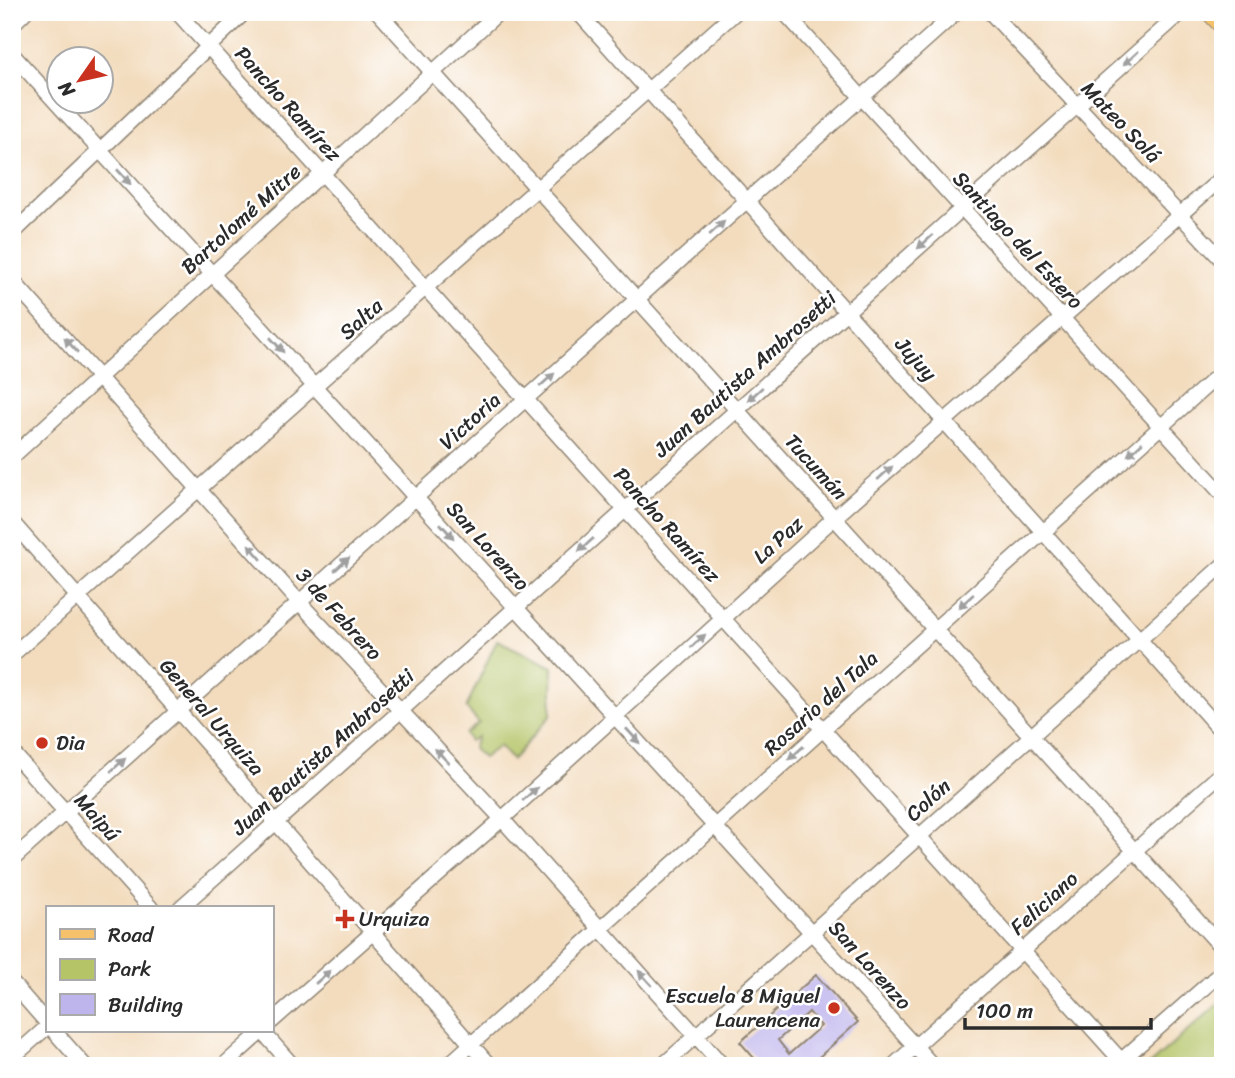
<svg xmlns="http://www.w3.org/2000/svg" width="1235" height="1078" viewBox="0 0 1235 1078" font-family="Sriracha,sans-serif">
<style>
.green{fill:#b4c467;stroke:#707849;stroke-width:2}
.building{fill:#bfb5ed;fill-rule:evenodd}
.lines{fill:none;stroke-linecap:round;stroke-linejoin:round}
.minor-casing{stroke:#8f8474;stroke-width:17}
.major-casing{stroke:#8f8474;stroke-width:20}
.minor{stroke:#fff;stroke-width:14}
.major{stroke:#f5c16b;stroke-width:18}
.oneway{fill:#a0a0a0}
.poi-dot{fill:#c8321e;stroke:#fff;stroke-width:2.5}
.labels{text-anchor:middle;dominant-baseline:central;stroke-width:5;stroke-linejoin:round;paint-order:stroke}
.street-label{font-size:21px;fill:#2b2b2b;stroke:#fff}
.poi-label{font-size:21px;fill:#2b2b2b;stroke:#fff;text-anchor:start}
</style>
<rect width="100%" height="100%" fill="#fff"/>
<filter id="ink" filterUnits="userSpaceOnUse"><feTurbulence type="fractalNoise" baseFrequency=".0143" numOctaves="2"/><feDisplacementMap in="SourceGraphic" scale="14" xChannelSelector="R" yChannelSelector="G"/><feConvolveMatrix kernelMatrix="1 2 1 2 8 2 1 2 1" color-interpolation-filters="sRGB"/></filter>
<filter id="wash" filterUnits="userSpaceOnUse"><feTurbulence type="fractalNoise" baseFrequency=".00686" numOctaves="4" result="noise"/><feDisplacementMap in="SourceGraphic" scale="28" xChannelSelector="R" yChannelSelector="G"/><feGaussianBlur stdDeviation="1.57" result="paint"/><feColorMatrix in="noise" values="0 0 0 0 0 0 0 0 0 0 0 0 0 0 0 0 0 1.4 0 .05"/><feComposite in="paint" operator="in"/></filter>
<g filter="url(#wash)">
<rect width="100%" height="100%" fill="#f3dcbd"/>
<path class="green" d="M 497,640 L 553,667 L 551,715 L 512,760 L 499,746 L 483,758 L 473,749 L 477,737 L 470,741 L 465,734 L 479,723 L 466,708 Z
M 1223,1000 L 1223,1066 L 1148,1066 Z"/>
<g id="blocks">
<path class="building" d="M 816,975 L 858,1022 L 809,1066 L 761,1066 L 740,1042 ZM 809,1012 L 821,1026 L 789,1054 L 778,1040 Z"/>
</g>
</g>
<g filter="url(#ink)">
<use href="#blocks" fill-opacity="0" stroke="#8f8474" stroke-width="2"/>
<g class="lines">
<g class="minor-casing">
<path id="minor" d="M 177,12 L 1126,1066
M 378,12 L 1223,949
M 578,12 L 1223,733
M 784,12 L 1223,495
M 990,12 L 1223,261
M 12,25 L 25,12
M 12,54 L 933,1066
M 12,234 L 245,12
M 12,280 L 299,602 L 502,819 L 723,1066
M 12,457 L 499,12
M 12,522 L 490,1066
M 12,655 L 736,12
M 12,752 L 151,908
M 12,860 L 957,12
M 180,908 L 1182,12
M 12,983 L 47,1023
M 271,1022 L 502,819 L 834,518 L 1223,177
M 54,1031 L 85,1066
M 262,1031 L 293,1066
M 12,1058 L 47,1027
M 1116,1065 L 1223,971
M 223,1066 L 262,1031
M 447,1066 L 1223,371
M 662,1066 L 1223,565
M 893,1066 L 1223,772"/>
</g>
<g class="major-casing">
<path id="major" d="M 1210,12 L 1223,26"/>
</g>
<use href="#minor" class="minor"/>
<use href="#major" class="major"/>
</g>
<defs><path id="oneway-solid" d="M-6-.8H1V-3.2L6.5 0L1 3.2V.8H-6Z" transform="scale(1.75)"/></defs>
<g class="oneway">
<use href="#oneway-solid" transform="translate(1131 58) rotate(138)"/>
<use href="#oneway-solid" transform="translate(124 177) rotate(48)"/>
<use href="#oneway-solid" transform="translate(717 228) rotate(-42)"/>
<use href="#oneway-solid" transform="translate(925 242) rotate(138)"/>
<use href="#oneway-solid" transform="translate(71 345) rotate(-132)"/>
<use href="#oneway-solid" transform="translate(277 345) rotate(48)"/>
<use href="#oneway-solid" transform="translate(547 380) rotate(-42)"/>
<use href="#oneway-solid" transform="translate(755 394) rotate(138)"/>
<use href="#oneway-solid" transform="translate(1135 449) rotate(138)"/>
<use href="#oneway-solid" transform="translate(885 473) rotate(-42)"/>
<use href="#oneway-solid" transform="translate(447 531) rotate(48)"/>
<use href="#oneway-solid" transform="translate(586 545) rotate(138)"/>
<use href="#oneway-solid" transform="translate(255 552) rotate(-131)"/>
<use href="#oneway-solid" transform="translate(342 564) rotate(-42)"/>
<use href="#oneway-solid" transform="translate(966 601) rotate(138)"/>
<use href="#oneway-solid" transform="translate(698 641) rotate(-42)"/>
<use href="#oneway-solid" transform="translate(633 736) rotate(48)"/>
<use href="#oneway-solid" transform="translate(796 753) rotate(138)"/>
<use href="#oneway-solid" transform="translate(442 756) rotate(-134)"/>
<use href="#oneway-solid" transform="translate(118 765) rotate(-42)"/>
<use href="#oneway-solid" transform="translate(530 794) rotate(-42)"/>
<use href="#oneway-solid" transform="translate(323 977) rotate(-41)"/>
<use href="#oneway-solid" transform="translate(645 978) rotate(-132)"/>
</g>
</g>
<g class="poi-dot">
<circle cx="42" cy="743" r="7"/>
<path d="M341.5 908.5h7v7h7v7h-7v7h-7v-7h-7v-7h7z"/>
<circle cx="834" cy="1008" r="7"/>
</g>
<g class="labels">
<g class="street-label">
<text transform="translate(288 104) rotate(48)">Pancho Ramírez</text>
<text transform="translate(1121 122) rotate(46)">Mateo Solá</text>
<text transform="translate(241 219) rotate(-42)">Bartolomé Mitre</text>
<text transform="translate(1018 240) rotate(47)">Santiago del Estero</text>
<text transform="translate(361 319) rotate(-42)">Salta</text>
<text transform="translate(916 359) rotate(48)">Jujuy</text>
<text transform="translate(745 374) rotate(-42)">Juan Bautista Ambrosetti</text>
<text transform="translate(470 421) rotate(-42)">Victoria</text>
<text transform="translate(816 467) rotate(48)">Tucumán</text>
<text transform="translate(667 525) rotate(48)">Pancho Ramírez</text>
<text transform="translate(778 540) rotate(-42)">La Paz</text>
<text transform="translate(488 546) rotate(48)">San Lorenzo</text>
<text transform="translate(339 614) rotate(48)">3 de Febrero</text>
<text transform="translate(821 703) rotate(-42)">Rosario del Tala</text>
<text transform="translate(212 717) rotate(49)">General Urquiza</text>
<text transform="translate(323 752) rotate(-42)">Juan Bautista Ambrosetti</text>
<text transform="translate(928 800) rotate(-42)">Colón</text>
<text transform="translate(97 817) rotate(48)">Maipú</text>
<text transform="translate(1044 903) rotate(-42)">Feliciano</text>
<text transform="translate(870 965) rotate(48)">San Lorenzo</text>
</g>
<g class="poi-label">
<text x="56" y="743">Dia</text>
<text x="359" y="919">Urquiza</text>
<text x="820" y="996" text-anchor="end">Escuela 8 Miguel<tspan x="820" dy="24">Laurencena</tspan></text>
</g>
</g>
<rect width="1235" height="1078" fill="none" stroke="#fff" stroke-width="42"/>
<rect x="46" y="906" width="228" height="126" fill="#ffffff" stroke="#aaaaaa" stroke-width="2"/>
<rect x="60" y="929" width="35" height="10" fill="#f5c16b" stroke="#aaaaaa" stroke-width="2"/>
<text x="108" y="942" font-size="21" fill="#2b2b2b">Road</text>
<rect x="60" y="959" width="35" height="21" fill="#b4c467" stroke="#aaaaaa" stroke-width="2"/>
<text x="108" y="976" font-size="21" fill="#2b2b2b">Park</text>
<rect x="60" y="994" width="35" height="21" fill="#bfb5ed" stroke="#aaaaaa" stroke-width="2"/>
<text x="108" y="1012" font-size="21" fill="#2b2b2b">Building</text>
<g transform="translate(80 80) rotate(236)"><circle r="33" fill="#ffffff" stroke="#aaaaaa" stroke-width="2"/>
<path d="M0-5L12 26L0 18L-12 26Z" fill="#c8321e"/>
<text y="-10" font-size="19" font-weight="bold" text-anchor="middle" fill="#2b2b2b">N</text>
</g>
<path d="M965 1018v10h186v-10" fill="none" stroke="#2b2b2b" stroke-width="3.5"/>
<text x="976" y="1018" font-size="21" fill="#2b2b2b" stroke="#ffffff" stroke-width="5" paint-order="stroke">100 m</text>
</svg>
